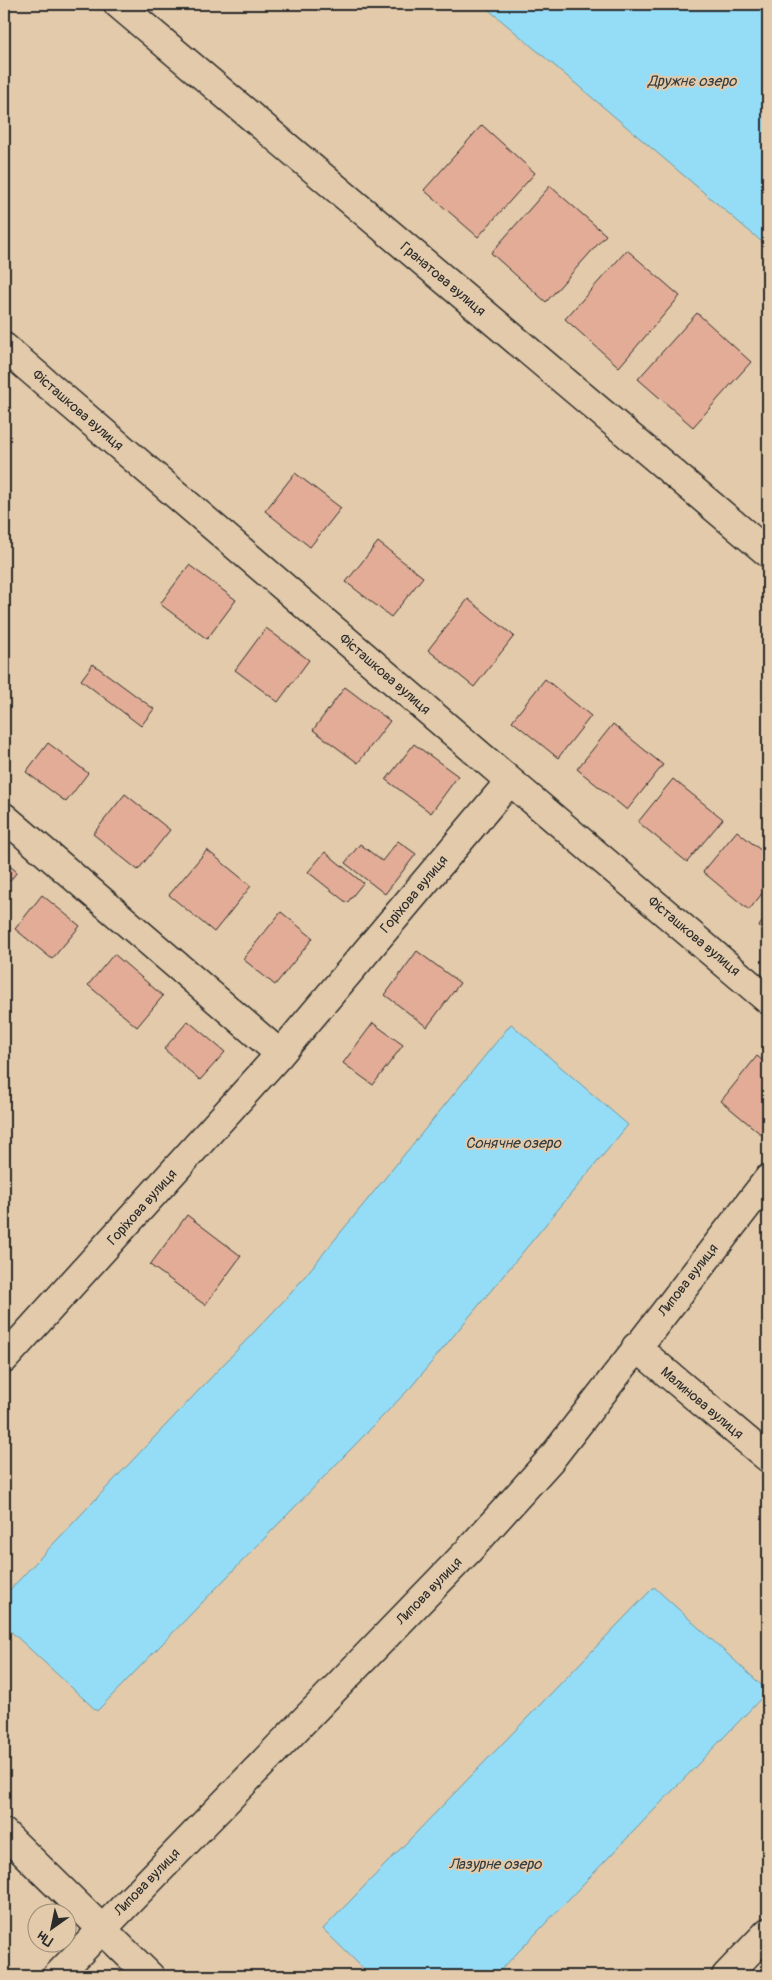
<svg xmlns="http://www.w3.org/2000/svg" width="772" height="1980" viewBox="0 0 772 1980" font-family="Pangolin,sans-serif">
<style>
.water{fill:#95ddf6;stroke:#6b96a5}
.building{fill:#e2ac97;stroke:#2b2b2b}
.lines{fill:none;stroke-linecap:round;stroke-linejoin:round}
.minor-casing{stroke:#2b2b2b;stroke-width:31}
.minor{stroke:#e2caaa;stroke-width:28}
.labels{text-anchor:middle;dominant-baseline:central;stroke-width:4;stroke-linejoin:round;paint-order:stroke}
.street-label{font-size:14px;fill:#2b2b2b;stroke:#e2caaa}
.water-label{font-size:15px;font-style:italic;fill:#363d3f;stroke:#e2caaa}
</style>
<rect width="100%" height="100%" fill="#e2caaa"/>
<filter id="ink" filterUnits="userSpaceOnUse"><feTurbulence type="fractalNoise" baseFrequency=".02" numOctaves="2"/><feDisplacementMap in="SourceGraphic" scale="10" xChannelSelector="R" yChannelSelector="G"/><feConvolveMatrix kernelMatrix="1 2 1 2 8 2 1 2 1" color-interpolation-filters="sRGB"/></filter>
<g filter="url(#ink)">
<path class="water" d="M 482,4 L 768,4 L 768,247 Z
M 511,1024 L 628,1125 L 411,1387 L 97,1711 L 4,1625 L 4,1596 L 292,1292 Z
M 654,1587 L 768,1691 L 495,1976 L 371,1976 L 323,1929 Z"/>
<path class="building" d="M 482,125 L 535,173 L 478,237 L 424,190 Z
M 550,186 L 606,235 L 546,302 L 491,253 Z
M 627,250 L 680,296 L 619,367 L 565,319 Z
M 697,313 L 751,362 L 693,427 L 638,379 Z
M 295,473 L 341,508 L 310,547 L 265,511 Z
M 378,542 L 423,577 L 391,617 L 346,582 Z
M 189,565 L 236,600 L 207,639 L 160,604 Z
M 468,599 L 514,636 L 474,687 L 428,650 Z
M 266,628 L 309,660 L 278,702 L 235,670 Z
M 93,664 L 154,709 L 141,726 L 81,680 Z
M 545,679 L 591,716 L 558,758 L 512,721 Z
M 345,687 L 390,721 L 358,763 L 313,730 Z
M 613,724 L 663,765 L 627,810 L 577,769 Z
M 48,743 L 88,773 L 66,802 L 26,772 Z
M 414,744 L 458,776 L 431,813 L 386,780 Z
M 673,779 L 723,819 L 687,862 L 638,822 Z
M 125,794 L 170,830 L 138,870 L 93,834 Z
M 737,831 L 768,856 L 768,886 L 749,910 L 703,872 Z
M 398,841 L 416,854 L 385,894 L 345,863 L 360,844 L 382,861 Z
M 207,850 L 251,886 L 214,932 L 169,895 Z
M 325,852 L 363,883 L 347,903 L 308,872 Z
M 4,861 L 17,872 L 4,888 Z
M 42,895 L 80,926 L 52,959 L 15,929 Z
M 281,912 L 313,938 L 275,985 L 243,959 Z
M 768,914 L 768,934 L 759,926 Z
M 417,951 L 460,983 L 427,1027 L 385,995 Z
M 114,954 L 163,996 L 137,1027 L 88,985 Z
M 188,1021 L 225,1052 L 200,1080 L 164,1049 Z
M 373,1023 L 403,1045 L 373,1085 L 343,1063 Z
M 757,1056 L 768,1065 L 768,1128 L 762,1135 L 721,1101 Z
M 187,1215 L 241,1256 L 205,1305 L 150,1265 Z"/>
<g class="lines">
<g class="minor-casing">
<path id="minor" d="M 118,4 L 768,553
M 4,347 L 510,781 L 768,1000
M 4,817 L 280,1054
M 636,1347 L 768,1458
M 4,1359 L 280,1054 L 510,781
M 4,1833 L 150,1976
M 57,1976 L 468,1551 L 551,1459 L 768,1179
M 726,1976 L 768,1932"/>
</g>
<use href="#minor" class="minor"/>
</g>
</g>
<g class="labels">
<g class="street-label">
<text transform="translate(443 279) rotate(40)">Гранатова вулиця</text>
<text transform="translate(78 410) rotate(41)">Фісташкова вулиця</text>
<text transform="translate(385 674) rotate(41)">Фісташкова вулиця</text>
<text transform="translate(414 894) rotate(-50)">Горіхова вулиця</text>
<text transform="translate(694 936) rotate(40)">Фісташкова вулиця</text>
<text transform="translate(142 1207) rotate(-48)">Горіхова вулиця</text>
<text transform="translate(688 1280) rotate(-52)">Липова вулиця</text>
<text transform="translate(702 1403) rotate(40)">Малинова вулиця</text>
<text transform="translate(429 1591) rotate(-46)">Липова вулиця</text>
<text transform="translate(147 1882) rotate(-46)">Липова вулиця</text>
</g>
<g class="water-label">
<text x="692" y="81">Дружнє озеро</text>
<text x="513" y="1143">Сонячне озеро</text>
<text x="495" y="1864">Лазурне озеро</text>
</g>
</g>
<rect width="772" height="1980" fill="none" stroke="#e2caaa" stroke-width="20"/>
<rect x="10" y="10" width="752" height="1960" fill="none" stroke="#2b2b2b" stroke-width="2" filter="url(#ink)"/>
<g transform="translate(52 1928) rotate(213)"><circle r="24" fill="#e2caaa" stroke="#998a77"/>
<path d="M0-4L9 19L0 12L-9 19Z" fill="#2b2b2b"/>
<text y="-8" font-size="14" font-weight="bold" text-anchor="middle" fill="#2b2b2b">Пн</text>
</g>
</svg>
